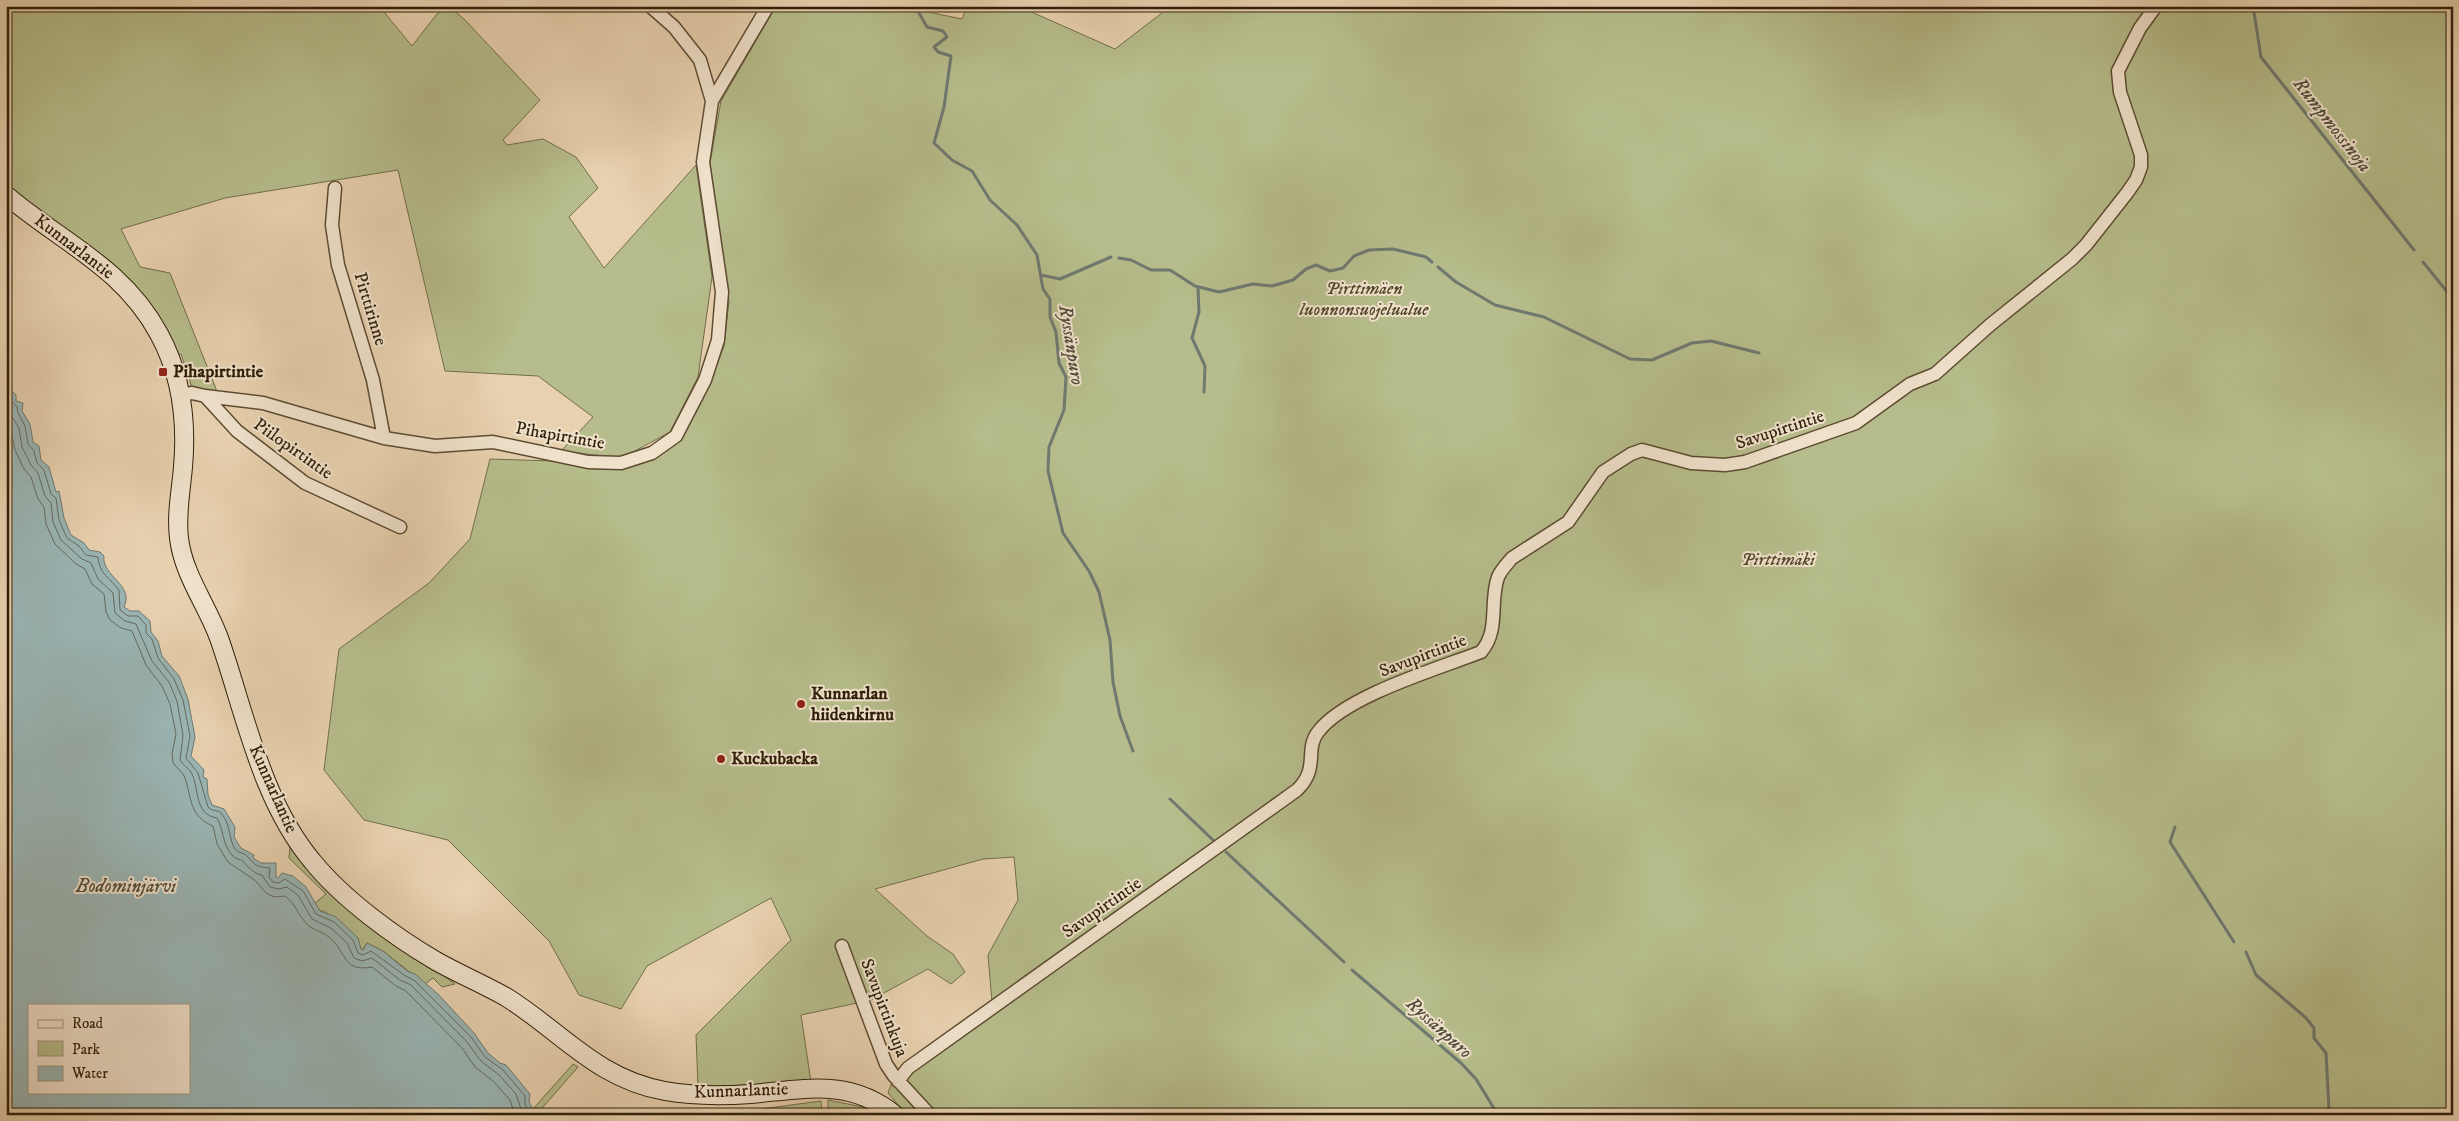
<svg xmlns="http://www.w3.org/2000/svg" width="2459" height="1121" viewBox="0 0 2459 1121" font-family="'IM FELL DW Pica',serif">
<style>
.green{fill:#b6bc8b;stroke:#726e4a}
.water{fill:#9ab5b4;stroke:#6f7970;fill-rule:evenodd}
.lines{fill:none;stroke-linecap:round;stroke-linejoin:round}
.shore{stroke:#646a5e;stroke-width:1}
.stream{stroke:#6f7970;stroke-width:3}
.street-casing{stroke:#5d4c32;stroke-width:15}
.secondary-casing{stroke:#2f1f09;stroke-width:20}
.street{stroke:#f0e1cb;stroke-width:12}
.secondary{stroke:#f0e1cb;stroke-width:18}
.poi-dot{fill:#8f2418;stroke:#f0e1cb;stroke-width:2}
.labels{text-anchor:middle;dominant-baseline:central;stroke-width:4;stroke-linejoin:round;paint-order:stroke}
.street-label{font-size:18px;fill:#2f1f09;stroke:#f0e1cb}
.park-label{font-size:18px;font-style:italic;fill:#51462a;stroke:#f0e1cb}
.poi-label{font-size:18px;font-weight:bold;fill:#2f1f09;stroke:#f0e1cb;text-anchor:start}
.water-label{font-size:19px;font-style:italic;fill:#4f4c3c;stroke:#f0e1cb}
</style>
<rect width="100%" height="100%" fill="#e8d1af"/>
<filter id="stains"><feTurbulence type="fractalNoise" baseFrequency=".004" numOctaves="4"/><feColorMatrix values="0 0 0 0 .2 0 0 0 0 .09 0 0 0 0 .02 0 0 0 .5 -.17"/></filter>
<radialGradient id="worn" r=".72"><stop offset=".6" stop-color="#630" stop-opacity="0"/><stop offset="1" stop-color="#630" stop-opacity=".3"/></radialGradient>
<path class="green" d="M 6,6 L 379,6 L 412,46 L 437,14 L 449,6 L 465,20 L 540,100 L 503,140 L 507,145 L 543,139 L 576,157 L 598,188 L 569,217 L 604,268 L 696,165 L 712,277 L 698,377 L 670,432 L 622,458 L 561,451 L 593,417 L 538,376 L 445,371 L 398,170 L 225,198 L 121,229 L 140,267 L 170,273 L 218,394 L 192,388 L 181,354 L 178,355 L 154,314 L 6,188 Z
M 776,6 L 899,6 L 962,19 L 967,6 L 1018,6 L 1115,49 L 1171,6 L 2453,6 L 2453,1115 L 939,1115 L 894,1077 L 992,1002 L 988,955 L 1018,900 L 1014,857 L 983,859 L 875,889 L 927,936 L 953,954 L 965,972 L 951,984 L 928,969 L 871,1000 L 801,1015 L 811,1082 L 698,1087 L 696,1035 L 791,940 L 771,898 L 647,966 L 621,1009 L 579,995 L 549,941 L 448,840 L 364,820 L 324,770 L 339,649 L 429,583 L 470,539 L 490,459 L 553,461 L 620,468 L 675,441 L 708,388 L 724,346 L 729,301 L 710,163 L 721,101 Z
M 290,847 L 330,892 L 455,984 L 442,987 L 433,978 L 425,984 L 383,951 L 367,943 L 362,950 L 360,949 L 358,938 L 324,911 L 320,911 L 315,903 L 326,894 L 289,858 Z
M 573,1064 L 578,1067 L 536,1115 L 533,1109 Z
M 893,1079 L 922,1115 L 907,1115 L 888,1093 Z
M 828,1100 L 863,1107 L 876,1115 L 828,1115 Z
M 821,1101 L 822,1115 L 766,1115 L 761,1109 Z"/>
<path class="water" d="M 8,390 L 11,390 L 16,395 L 16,401 L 23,403 L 22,411 L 30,424 L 33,442 L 39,446 L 41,460 L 49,467 L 56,492 L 59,491 L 64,518 L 71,535 L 84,543 L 89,550 L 100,552 L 104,556 C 101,576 135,585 124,607 L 130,611 L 139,611 L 150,621 L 151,632 L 158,641 L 162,656 L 179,676 L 188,699 L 195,737 L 191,756 L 204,770 L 203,777 L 207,779 L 208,795 L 212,805 L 224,809 L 235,827 L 234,837 L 241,848 L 254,855 L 253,858 L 261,863 L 276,863 L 276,877 L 278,878 L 282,873 L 293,876 L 306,887 L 320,911 L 336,917 L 358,938 L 361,949 L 363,950 L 367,943 L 383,951 L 407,971 L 415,974 L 439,995 L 474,1033 L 488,1053 L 500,1063 L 506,1065 L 530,1094 L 529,1102 L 536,1115 L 6,1115 L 6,393 ZM 29,1005 L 189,1005 L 189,1092 L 29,1092 Z"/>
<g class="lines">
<path class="shore" d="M 6,395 L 17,407 L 18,413 L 25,426 L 28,444 L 34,451 L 37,463 L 44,470 L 51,494 L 56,498 L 59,520 L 67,538 L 79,546 L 86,555 L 98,557 C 99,574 110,578 119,590 L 120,610 L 128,616 L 138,616 L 146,625 L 146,633 L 152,639 L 158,658 L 174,679 L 183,700 L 190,736 L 186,758 L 198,773 L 208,807 C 212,812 217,809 221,813 C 231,824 228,837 235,849 C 239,854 244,852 248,857 C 255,866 258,867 270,868 L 269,877 L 273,882 L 279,883 L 285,879 L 303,891 L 316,914 L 334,922 L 353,940 L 358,953 L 363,955 L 371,951 L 404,975 L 415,981 L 471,1037 L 485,1057 L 503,1070 L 525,1096 L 525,1104 L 530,1115
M 6,407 L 19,428 L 22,447 L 31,465 L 38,473 L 45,496 L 51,503 L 53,522 L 61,540 L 82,559 L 91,563 L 98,579 L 113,593 L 115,613 L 125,621 L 136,624 L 152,661 L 169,682 L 177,701 L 183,735 L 180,760 C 183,765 188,768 191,772 C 200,788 193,814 217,818 C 224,830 222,844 232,855 C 235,859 240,859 243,861 C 249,868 253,873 262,875 L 270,887 L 278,889 L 287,887 L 298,895 L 312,919 L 331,928 L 347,943 L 354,958 L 362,961 L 372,958 L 400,980 L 411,985 L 467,1042 L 481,1061 L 499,1075 L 516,1094 L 523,1115
M 6,421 L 11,431 L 15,450 L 24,469 L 31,477 L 38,499 L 44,507 L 46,524 L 55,544 L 76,564 L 85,569 L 92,584 L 104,594 L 106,612 L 110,620 L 121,628 L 132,631 L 146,665 L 162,686 L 170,704 L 176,734 L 172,754 L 173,762 C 176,768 183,772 185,778 C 192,799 189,816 213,826 L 217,844 L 228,862 L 256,881 L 266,893 L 274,897 L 285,896 C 295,903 298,915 306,923 C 311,929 320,931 326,935 C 347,948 340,973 372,967 L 396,986 L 406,991 L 462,1048 L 475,1067 L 494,1082 L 510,1100 L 515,1115"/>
<path class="stream" d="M 915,6 L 927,27 L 943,31 L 947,37 L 934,47 L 938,52 L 951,56 L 944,107 L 934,143 L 952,160 L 972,171 L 990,200 L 1017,225 L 1037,255 L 1043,289 L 1050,299 L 1050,317 L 1056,332 L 1059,363 L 1066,377 L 1064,410 L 1049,447 L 1048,471 L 1063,533 L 1089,571 L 1099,592 L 1110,640 L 1113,682 L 1120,716 L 1133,751
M 2253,6 L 2261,57 L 2414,250
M 1119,258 L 1131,260 L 1151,270 L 1170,270 L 1195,286 L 1219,292 L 1253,284 L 1272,286 L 1293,280 L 1306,269 L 1316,265 L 1330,271 L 1343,268 L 1354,256 L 1369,250 L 1393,249 L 1426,257 L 1432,262
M 2423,262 L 2453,299
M 1438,267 L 1456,282 L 1495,305 L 1544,317 L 1630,359 L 1652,360 L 1692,343 L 1711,341 L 1759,353
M 1041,275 L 1060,279 L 1111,257
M 1198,287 L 1199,312 L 1192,338 L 1205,366 L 1204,392
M 1170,799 L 1213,840
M 2175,827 L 2170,842 L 2234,942
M 1226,852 L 1344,962
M 2246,952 L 2256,975 L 2306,1018 L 2314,1028 L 2314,1038 L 2326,1053 L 2329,1110 L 2327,1115
M 1352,970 L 1461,1063 L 1476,1079 L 1498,1115"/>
<g class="street-casing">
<path id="street" d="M 650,6 L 674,27 L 700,60 L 712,101
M 335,188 L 332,225 L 338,265 L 373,380 L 384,438
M 180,395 L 192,393 L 205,396 L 263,403 L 384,438 L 435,446 L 493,442 L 588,462 L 621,463 L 652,453 L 676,436 L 705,380 L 718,340 L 722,292 L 703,162 L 712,101 L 768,6
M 205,396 L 237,431 L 305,483 L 400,527
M 842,946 L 886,1064 L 894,1076 L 930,1115
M 898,1081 L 908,1068 L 1297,790 C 1320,768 1304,750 1318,732 C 1345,696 1437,669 1481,652 C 1500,630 1489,603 1498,577 C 1501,570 1507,564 1512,558 L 1568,522 L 1603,472 L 1631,454 L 1642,450 L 1691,463 L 1725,465 L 1745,462 L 1856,423 L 1910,384 L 1935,374 L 1990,325 L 2072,259 L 2086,245 L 2127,193 L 2136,180 L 2141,167 L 2141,155 L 2120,92 L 2118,71 L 2140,28 L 2156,6"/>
</g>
<g class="secondary-casing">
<path id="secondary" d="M 6,195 C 61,242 123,267 159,334 C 181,374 187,421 183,467 C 181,491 176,514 179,538 C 183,574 207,605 219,638 C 245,712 261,801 313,862 C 343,899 395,937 436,961 C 459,974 483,984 506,997 C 562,1032 597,1079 665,1091 C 693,1096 723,1096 751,1094 C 805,1089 850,1078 895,1115"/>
</g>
<use href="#street" class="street"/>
<use href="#secondary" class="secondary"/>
</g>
<g class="poi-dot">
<rect x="158" y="367" width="10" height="10" rx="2.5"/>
<circle cx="801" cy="704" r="5"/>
<circle cx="721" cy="759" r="5"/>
</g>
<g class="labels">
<g class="street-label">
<text transform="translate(74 247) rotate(37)">Kunnarlantie</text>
<text transform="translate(370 309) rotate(73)">Pirttirinne</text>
<text transform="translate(1780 430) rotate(-18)">Savupirtintie</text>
<text transform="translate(560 436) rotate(10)">Pihapirtintie</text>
<text transform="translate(293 449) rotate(35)">Piilopirtintie</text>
<text transform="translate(1423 656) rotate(-21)">Savupirtintie</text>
<text transform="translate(273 789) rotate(66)">Kunnarlantie</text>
<text transform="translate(1102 908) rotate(-35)">Savupirtintie</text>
<text transform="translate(884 1008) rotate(69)">Savupirtinkuja</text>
<text transform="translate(741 1091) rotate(-2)">Kunnarlantie</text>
</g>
<g class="park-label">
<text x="1364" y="289">Pirttimäen<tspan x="1364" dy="21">luonnonsuojelualue</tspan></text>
<text x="1778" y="560">Pirttimäki</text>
</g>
<g class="poi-label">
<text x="173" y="372">Pihapirtintie</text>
<text x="811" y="694">Kunnarlan<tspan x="811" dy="21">hiidenkirnu</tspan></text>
<text x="731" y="759">Kuckubacka</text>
</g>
<g class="water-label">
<text transform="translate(2332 125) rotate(52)">Rumpmossinoja</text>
<text transform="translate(1071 345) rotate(81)">Ryssänpuro</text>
<text x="126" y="886">Bodominjärvi</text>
<text transform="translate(1439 1028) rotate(42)">Ryssänpuro</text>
</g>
</g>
<rect width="2459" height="1121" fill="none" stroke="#e8d1af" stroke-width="25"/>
<rect x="8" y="8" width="2444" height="1106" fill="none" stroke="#2f1f09" stroke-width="2.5"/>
<rect x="12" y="12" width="2434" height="1096" fill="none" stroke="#2f1f09"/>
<rect x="28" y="1004" width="162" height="90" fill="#f0e1cb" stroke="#a3937d"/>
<rect x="38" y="1020" width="25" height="8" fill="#f0e1cb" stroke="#a3937d"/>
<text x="72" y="1028" font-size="15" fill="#2f1f09">Road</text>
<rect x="38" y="1041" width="25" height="15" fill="#b6bc8b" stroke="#a3937d"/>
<text x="72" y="1054" font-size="15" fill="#2f1f09">Park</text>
<rect x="38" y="1066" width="25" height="15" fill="#9ab5b4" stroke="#a3937d"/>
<text x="72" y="1078" font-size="15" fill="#2f1f09">Water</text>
<rect width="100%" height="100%" filter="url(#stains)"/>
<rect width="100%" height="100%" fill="url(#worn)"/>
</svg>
